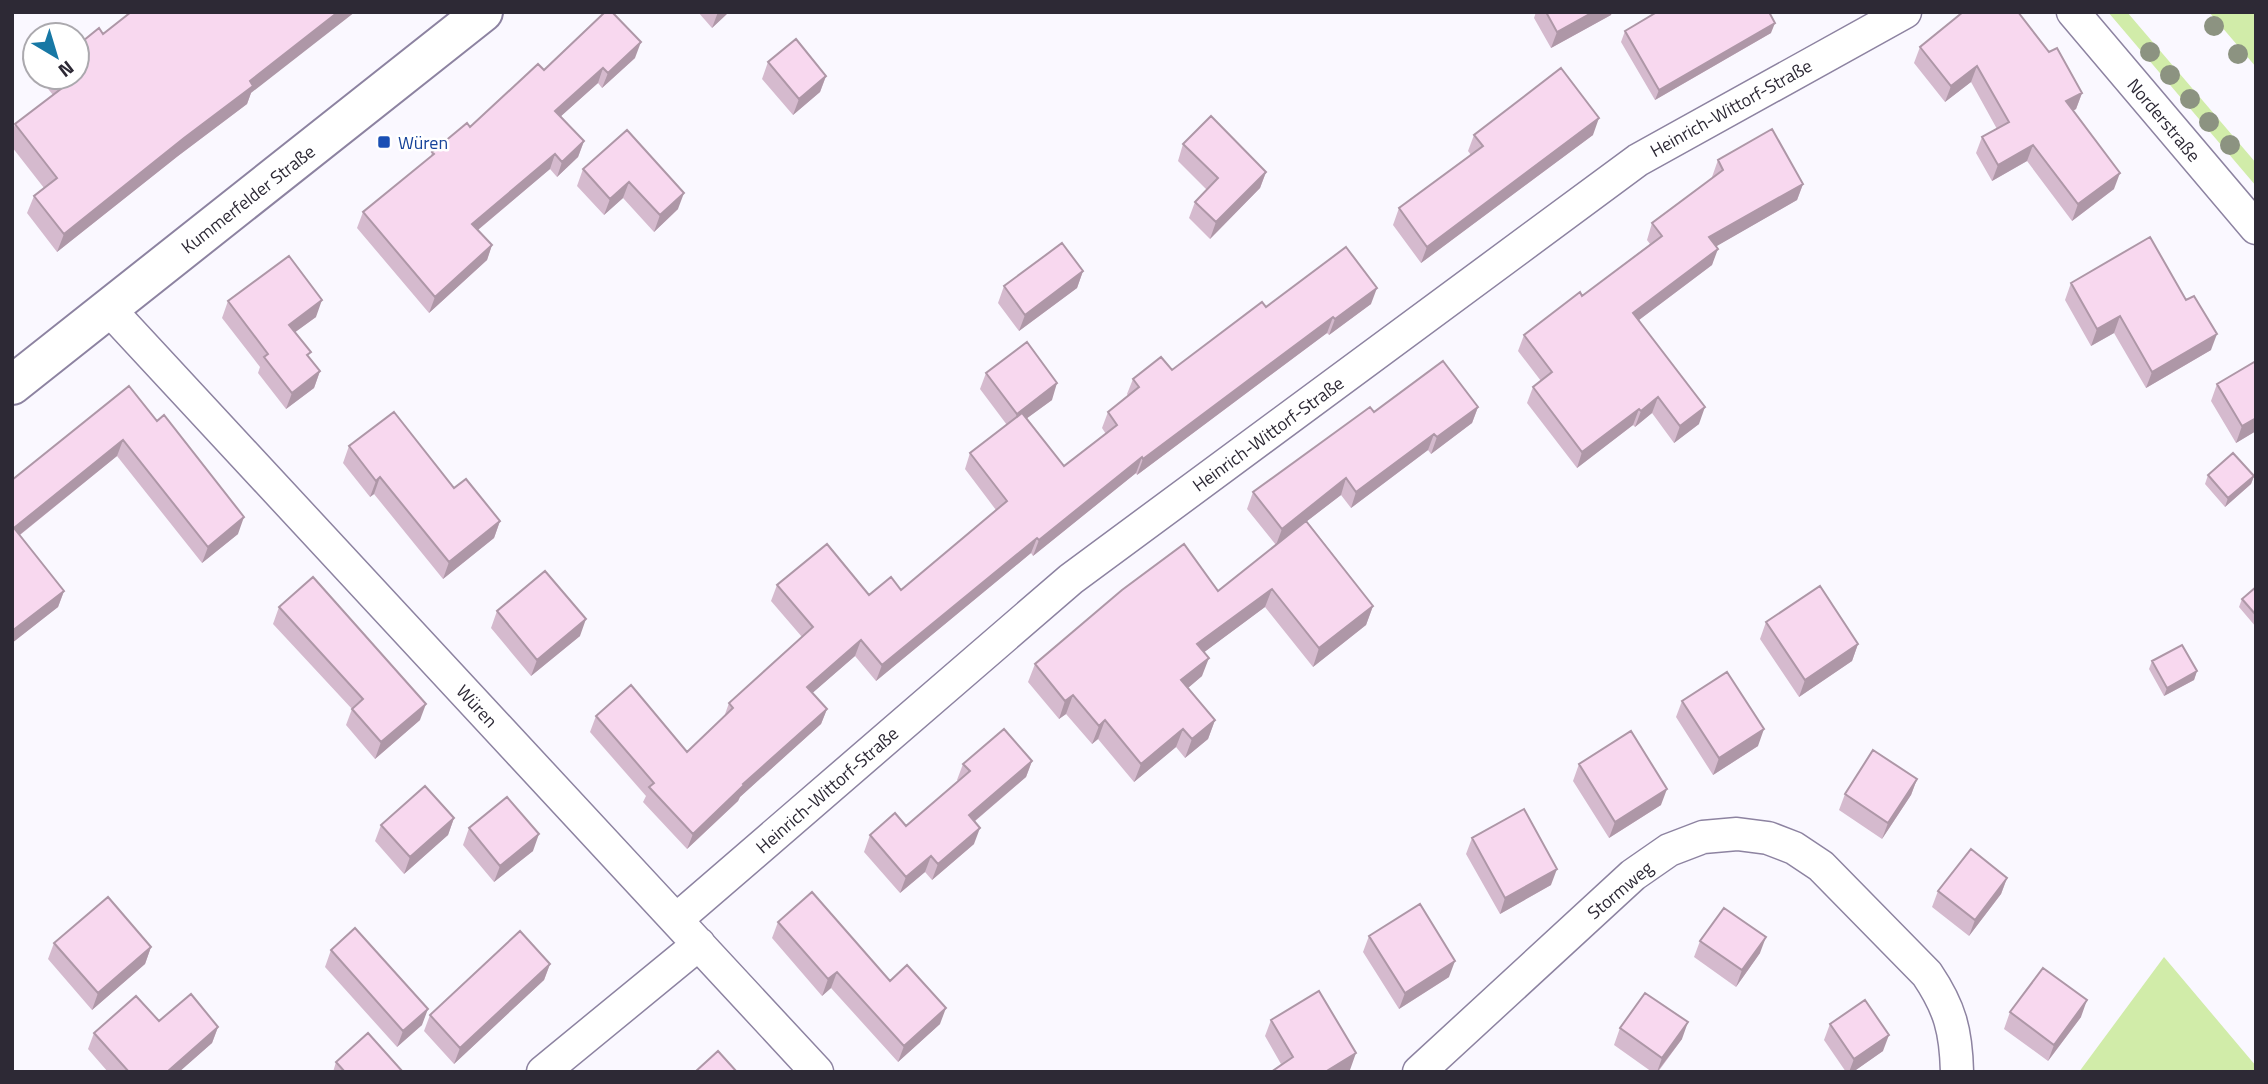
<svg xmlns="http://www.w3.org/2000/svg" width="2268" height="1084" viewBox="0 0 2268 1084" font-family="'Titillium Web',sans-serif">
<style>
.green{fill:#d1eca9}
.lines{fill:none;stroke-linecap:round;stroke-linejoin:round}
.minor-casing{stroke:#8d83a1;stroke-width:35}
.tertiary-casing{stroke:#8d83a1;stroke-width:42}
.minor{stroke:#fff;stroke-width:32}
.tertiary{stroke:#fff;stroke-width:38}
.tree{fill:#8c9381}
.wall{fill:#d5bace}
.shaded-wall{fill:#ae97a7}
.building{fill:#f8d8ef;stroke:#ae97a7;stroke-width:2}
.transit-dot{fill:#1a4fb4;stroke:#fff;stroke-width:2.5}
.labels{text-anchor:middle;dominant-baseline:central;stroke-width:5;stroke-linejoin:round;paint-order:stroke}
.street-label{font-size:18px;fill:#2d2935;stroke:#fff}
.transit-label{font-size:18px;fill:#164399;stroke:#fff;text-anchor:start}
</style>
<rect width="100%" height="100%" fill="#faf8ff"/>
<path class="green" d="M 2108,12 L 2127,12 L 2256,163 L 2256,186 Z
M 2209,12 L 2256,12 L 2256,67 Z
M 2164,957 L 2256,1066 L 2256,1072 L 2079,1072 Z"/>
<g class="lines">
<g class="minor-casing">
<path id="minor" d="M 2073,12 L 2256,228
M 109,309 L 817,1072
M 676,920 L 1071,579 L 1638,160 L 1905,12
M 543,1072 L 699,944
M 1419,1072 L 1633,875 L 1669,850 L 1703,837 L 1737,834 L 1768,838 L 1794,848 L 1821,866 L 1927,974 C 1950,1008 1956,1031 1957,1072"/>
</g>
<g class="tertiary-casing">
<path id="tertiary" d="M 12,385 L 483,12"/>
</g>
<use href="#minor" class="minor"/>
<use href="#tertiary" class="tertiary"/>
</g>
<g class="tree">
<circle cx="2214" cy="26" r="10"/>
<circle cx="2150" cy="52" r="10"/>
<circle cx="2238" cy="54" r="10"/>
<circle cx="2170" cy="75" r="10"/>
<circle cx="2190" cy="99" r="10"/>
<circle cx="2209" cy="122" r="10"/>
<circle cx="2230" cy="145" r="10"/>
</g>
<path class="wall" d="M 698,12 L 729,12 L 712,28 Z
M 1536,12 L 1612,12 L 1611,15 L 1551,48 L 1534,18 Z
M 1625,31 L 1771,33 L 1655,100 L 1621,42 Z
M 103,34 L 251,93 L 247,104 L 178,156 L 57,252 L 27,213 L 34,196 L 44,188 L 12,147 L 12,133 L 15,124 L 53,95 L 40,79 L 41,77 L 77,77 L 78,45 Z
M 1920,47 L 2082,93 L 2076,109 L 2073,111 L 2114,189 L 2072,221 L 2027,161 L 1992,181 L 1976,153 L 1982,137 L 1997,129 L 1971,82 L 1945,102 L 1914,63 Z
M 635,58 L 602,88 L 598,83 L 561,116 L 584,141 L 578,157 L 557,177 L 550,169 L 478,230 L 492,245 L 487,260 L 429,313 L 357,228 L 363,212 L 431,156 L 432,152 L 470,127 L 544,70 Z
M 768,62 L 826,76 L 820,92 L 793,115 L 762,79 Z
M 627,130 L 678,209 L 654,232 L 623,198 L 604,215 L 577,186 L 583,169 Z
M 1474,135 L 1593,135 L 1421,263 L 1393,225 L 1399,208 L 1471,155 L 1468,151 Z
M 1183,144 L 1266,172 L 1260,188 L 1210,239 L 1189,218 L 1195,202 L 1207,190 L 1178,161 Z
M 1718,160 L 1803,184 L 1797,200 L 1716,246 L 1712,265 L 1639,320 L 1699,424 L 1674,443 L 1652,413 L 1635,427 L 1633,425 L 1577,468 L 1527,403 L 1533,387 L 1541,381 L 1518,351 L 1524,335 L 1582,296 L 1650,244 L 1647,240 L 1652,223 L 1712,178 L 1712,177 Z
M 1083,271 L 1077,288 L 1019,331 L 998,303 L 1004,286 Z
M 2071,283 L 2186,300 L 2211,350 L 2146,388 L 2114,333 L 2091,346 L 2065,300 Z
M 228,301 L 316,317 L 295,332 L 309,357 L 320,371 L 314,388 L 286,409 L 258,373 L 260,367 L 222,318 Z
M 1371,304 L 1329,335 L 1327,333 L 1137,475 L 1136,473 L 1033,556 L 1031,553 L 876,681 L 855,656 L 812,693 L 827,709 L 821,724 L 740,797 L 738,801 L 687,849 L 643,802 L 646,796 L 590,732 L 596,716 L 687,752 L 724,717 L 729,703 L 802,637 L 771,601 L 777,585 L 869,595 L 901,590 L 996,510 L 965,469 L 970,453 L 1007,425 L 980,389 L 986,373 L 1052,400 L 1027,418 L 1064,466 L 1106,434 L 1102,428 L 1108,412 L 1128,396 L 1127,394 L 1133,379 L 1172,370 L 1266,307 Z
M 2217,384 L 2256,431 L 2236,443 L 2211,401 Z
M 1478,407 L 1472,423 L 1431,454 L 1428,450 L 1351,508 L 1341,495 L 1307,521 L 1373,606 L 1366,625 L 1313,667 L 1265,607 L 1204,652 L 1202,676 L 1188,688 L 1215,720 L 1208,739 L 1185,758 L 1176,747 L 1134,782 L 1098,739 L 1092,744 L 1066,714 L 1059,719 L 1028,682 L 1035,664 L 1218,591 L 1276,545 L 1247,509 L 1253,492 L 1374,412 Z
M 157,421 L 238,534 L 202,563 L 117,456 L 20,535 L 64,591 L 58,607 L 12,643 L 12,480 Z
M 349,446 L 454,488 L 500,521 L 494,538 L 443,579 L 374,494 L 370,497 L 343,463 Z
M 2208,475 L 2254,476 L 2251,484 L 2225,507 L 2205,484 Z
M 2256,587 L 2256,627 L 2239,607 L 2242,599 Z
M 279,607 L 420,720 L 375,759 L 346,725 L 352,709 L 273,624 Z
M 497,611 L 580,636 L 531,676 L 491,628 Z
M 1766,622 L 1858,644 L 1852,661 L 1799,697 L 1760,639 Z
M 2152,661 L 2197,671 L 2194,680 L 2164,696 L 2149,669 Z
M 1682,701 L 1758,746 L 1713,775 L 1676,717 Z
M 1032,761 L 1026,777 L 974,822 L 974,844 L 932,880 L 925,872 L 900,893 L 864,852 L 870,835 L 906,826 L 958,781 L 957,780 L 963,764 Z
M 1579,764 L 1661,805 L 1609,838 L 1573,781 Z
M 1917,779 L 1911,795 L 1882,839 L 1839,810 L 1845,794 Z
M 454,818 L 448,835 L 404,874 L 375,841 L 381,825 Z
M 469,828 L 533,851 L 494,882 L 463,845 Z
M 1472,838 L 1551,885 L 1500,914 L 1466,854 Z
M 2007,878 L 2001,894 L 1969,936 L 1932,907 L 1938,891 Z
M 778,922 L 890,981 L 940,1024 L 898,1062 L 831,988 L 822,996 L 772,938 Z
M 1369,936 L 1449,977 L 1399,1009 L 1363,952 Z
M 1700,941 L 1760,953 L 1736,987 L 1694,957 Z
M 54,943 L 151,947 L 145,964 L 92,1010 L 48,959 Z
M 331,950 L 422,1025 L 397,1047 L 325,967 Z
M 550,964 L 544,980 L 454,1064 L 424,1031 L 430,1015 Z
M 2010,1012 L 2081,1017 L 2048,1061 L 2004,1029 Z
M 1271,1020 L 1350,1070 L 1346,1072 L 1271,1072 L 1281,1064 L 1265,1036 Z
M 159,1021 L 218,1027 L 212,1043 L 179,1072 L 108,1072 L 88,1049 L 94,1033 Z
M 1830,1024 L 1883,1051 L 1853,1072 L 1846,1072 L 1824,1040 Z
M 1620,1028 L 1682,1039 L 1658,1072 L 1652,1072 L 1614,1045 Z
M 336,1062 L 403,1072 L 333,1072 Z"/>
<path class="shaded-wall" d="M 338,12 L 355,12 L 251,93 L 247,104 L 178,156 L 57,252 L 64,234 L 250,81 Z
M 718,12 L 729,12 L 712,28 Z
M 1593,12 L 1612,12 L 1611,15 L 1551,48 L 1557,32 Z
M 1775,23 L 1771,33 L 1655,100 L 1659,90 Z
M 641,42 L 635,58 L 602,88 L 608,73 Z
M 1977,66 L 1971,82 L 1945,102 L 1951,86 Z
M 603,68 L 598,83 L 550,126 L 555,111 Z
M 826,76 L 820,92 L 793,115 L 799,99 Z
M 2082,93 L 2076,109 L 2060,118 L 2066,101 Z
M 1599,118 L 1593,135 L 1421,263 L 1427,247 Z
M 584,141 L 578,157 L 557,177 L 562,162 Z
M 2033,145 L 2027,161 L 1992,181 L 1998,165 Z
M 555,154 L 550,169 L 467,239 L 472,224 Z
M 1266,172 L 1260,188 L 1210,239 L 1216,222 Z
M 2120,173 L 2114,189 L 2072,221 L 2078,204 Z
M 629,182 L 623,198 L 604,215 L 610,199 Z
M 1803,184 L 1797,200 L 1703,254 L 1709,237 Z
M 684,193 L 678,209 L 654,232 L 660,215 Z
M 492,245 L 487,260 L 429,313 L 435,297 Z
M 1718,249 L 1712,265 L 1627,329 L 1633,313 Z
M 1083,271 L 1077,288 L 1019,331 L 1025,315 Z
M 1377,288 L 1371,304 L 1329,335 L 1335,319 Z
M 322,300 L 316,317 L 283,341 L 289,325 Z
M 2120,316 L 2114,333 L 2091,346 L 2097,329 Z
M 1333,317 L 1327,333 L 1137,475 L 1143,459 Z
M 2217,334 L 2211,350 L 2146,388 L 2152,372 Z
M 320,371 L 314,388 L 286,409 L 292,393 Z
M 1057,383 L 1052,400 L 1011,430 L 1017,414 Z
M 1658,397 L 1652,413 L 1635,427 L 1641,411 Z
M 1478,407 L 1472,423 L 1431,454 L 1437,437 Z
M 1705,407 L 1699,424 L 1674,443 L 1680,426 Z
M 1639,409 L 1633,425 L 1577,468 L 1582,452 Z
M 2256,418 L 2256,431 L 2236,443 L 2242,426 Z
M 1434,434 L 1428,450 L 1351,508 L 1356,492 Z
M 123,440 L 117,456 L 12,541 L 14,528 Z
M 1142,457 L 1136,473 L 1033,556 L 1039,540 Z
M 2254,476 L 2251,484 L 2225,507 L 2228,498 Z
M 380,477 L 374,494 L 370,497 L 376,481 Z
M 1346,478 L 1341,495 L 1276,545 L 1282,529 Z
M 244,517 L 238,534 L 202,563 L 208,547 Z
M 500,521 L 494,538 L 443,579 L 449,562 Z
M 1037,538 L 1031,553 L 876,681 L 882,665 Z
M 1272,589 L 1265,607 L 1191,662 L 1197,644 Z
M 64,591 L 58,607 L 12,643 L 12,631 Z
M 1373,606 L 1366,625 L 1313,667 L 1319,648 Z
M 586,619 L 580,636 L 531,676 L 537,660 Z
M 861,640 L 855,656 L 801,703 L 807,687 Z
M 1858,644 L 1852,661 L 1799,697 L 1805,680 Z
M 1209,658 L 1202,676 L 1175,699 L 1181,680 Z
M 2197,671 L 2194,680 L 2164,696 L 2167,688 Z
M 1073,695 L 1066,714 L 1059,719 L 1065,701 Z
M 426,704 L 420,720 L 375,759 L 381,742 Z
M 827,709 L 821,724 L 740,797 L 738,801 L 687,849 L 693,834 L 743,784 Z
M 1105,720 L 1098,739 L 1092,744 L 1099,726 Z
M 1215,720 L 1208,739 L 1185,758 L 1192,739 Z
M 1183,729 L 1176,747 L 1134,782 L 1141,764 Z
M 1764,729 L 1758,746 L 1713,775 L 1719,758 Z
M 1032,761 L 1026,777 L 963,831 L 969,815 Z
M 1917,779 L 1911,795 L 1882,839 L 1888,823 Z
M 1667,789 L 1661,805 L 1609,838 L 1615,822 Z
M 454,818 L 448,835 L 404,874 L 410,857 Z
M 980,828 L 974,844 L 932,880 L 938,864 Z
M 539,834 L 533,851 L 494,882 L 500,866 Z
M 931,856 L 925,872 L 900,893 L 906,877 Z
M 1557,869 L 1551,885 L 1500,914 L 1505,898 Z
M 2007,878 L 2001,894 L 1969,936 L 1975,920 Z
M 1766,937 L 1760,953 L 1736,987 L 1742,970 Z
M 151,947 L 145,964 L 92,1010 L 98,993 Z
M 1455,961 L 1449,977 L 1399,1009 L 1405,993 Z
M 550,964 L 544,980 L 454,1064 L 460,1048 Z
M 837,972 L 831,988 L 822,996 L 828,979 Z
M 2087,1000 L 2081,1017 L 2048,1061 L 2054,1045 Z
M 946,1008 L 940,1024 L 898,1062 L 904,1046 Z
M 428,1009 L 422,1025 L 397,1047 L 403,1031 Z
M 1688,1022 L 1682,1039 L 1657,1072 L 1662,1058 Z
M 218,1027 L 212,1043 L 179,1072 L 167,1072 Z
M 1889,1035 L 1883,1051 L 1853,1072 L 1849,1072 L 1854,1059 Z
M 1356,1053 L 1350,1070 L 1346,1072 L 1325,1072 Z"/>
<path class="building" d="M 131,12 L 338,12 L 250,81 L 253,86 L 184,138 L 64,234 L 34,196 L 57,178 L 15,124 L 66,85 L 59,77 L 77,77 L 77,43 L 78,45 L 99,28 L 103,34 Z
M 605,12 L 612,12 L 641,42 L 608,73 L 603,68 L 555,111 L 584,141 L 562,162 L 555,154 L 472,224 L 492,245 L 435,297 L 363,212 L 434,154 L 432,152 L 467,123 L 470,127 L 538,64 L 544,70 Z
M 1546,12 L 1593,12 L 1557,32 Z
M 1657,12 L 1769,12 L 1775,23 L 1659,90 L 1625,31 Z
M 1963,12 L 2018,12 L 2049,52 L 2057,48 L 2082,93 L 2066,101 L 2120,173 L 2078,204 L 2033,145 L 1998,165 L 1982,137 L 2009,122 L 1977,66 L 1951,86 L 1920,47 Z
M 796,39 L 826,76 L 799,99 L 768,62 Z
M 1561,68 L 1599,118 L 1427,247 L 1399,208 L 1483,146 L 1474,135 Z
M 1211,116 L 1266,172 L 1216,222 L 1195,202 L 1218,178 L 1183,144 Z
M 1772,129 L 1803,184 L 1709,237 L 1718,249 L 1633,313 L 1705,407 L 1680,426 L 1658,397 L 1641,411 L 1639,409 L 1582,452 L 1533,387 L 1552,372 L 1524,335 L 1580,292 L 1582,296 L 1662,236 L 1652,223 L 1723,170 L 1718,160 Z
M 627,130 L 684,193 L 660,215 L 629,182 L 610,199 L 583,169 Z
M 2150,237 L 2186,300 L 2194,296 L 2217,334 L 2152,372 L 2120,316 L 2097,329 L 2071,283 Z
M 1062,243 L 1083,271 L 1025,315 L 1004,286 Z
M 1346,247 L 1377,288 L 1335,319 L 1333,317 L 1143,459 L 1142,457 L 1039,540 L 1037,538 L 882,665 L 861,640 L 807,687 L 827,709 L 743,784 L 744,785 L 693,834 L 649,787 L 654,783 L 596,716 L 631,685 L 687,752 L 733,708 L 729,703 L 813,627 L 777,585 L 827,544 L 869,595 L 891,577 L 901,590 L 1007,501 L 970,453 L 1022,413 L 1064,466 L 1117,425 L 1108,412 L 1139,387 L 1133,379 L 1161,357 L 1172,370 L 1262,302 L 1266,307 Z
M 289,256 L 322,300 L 289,325 L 311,352 L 307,355 L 320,371 L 292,393 L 264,357 L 268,354 L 228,301 Z
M 1027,342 L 1057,383 L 1017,414 L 986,373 Z
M 1443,361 L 1478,407 L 1437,437 L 1434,434 L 1356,492 L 1346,478 L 1282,529 L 1253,492 L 1370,407 L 1374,412 Z
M 2256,361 L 2256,418 L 2242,426 L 2217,384 Z
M 129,386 L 157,421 L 164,415 L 244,517 L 208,547 L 123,440 L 14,528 L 64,591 L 12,631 L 12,480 Z
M 394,412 L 454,488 L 466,479 L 500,521 L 449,562 L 380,477 L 376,481 L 349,446 Z
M 2233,453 L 2254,476 L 2228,498 L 2208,475 Z
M 1306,521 L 1373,606 L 1319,648 L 1272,589 L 1197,644 L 1209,658 L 1181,680 L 1215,720 L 1192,739 L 1183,729 L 1141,764 L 1105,720 L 1099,726 L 1073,695 L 1065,701 L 1035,664 L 1122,590 L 1184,544 L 1218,591 Z
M 545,571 L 586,619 L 537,660 L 497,611 Z
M 313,577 L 426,704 L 381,742 L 352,709 L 363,699 L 279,607 Z
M 1820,586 L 1858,644 L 1805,680 L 1766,622 Z
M 2256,587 L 2256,615 L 2242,599 Z
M 2182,645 L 2197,671 L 2167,688 L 2152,661 Z
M 1727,672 L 1764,729 L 1719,758 L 1682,701 Z
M 1004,729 L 1032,761 L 969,815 L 980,828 L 938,864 L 931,856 L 906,877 L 870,835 L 895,813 L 906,826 L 970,771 L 963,764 Z
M 1631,731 L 1667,789 L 1615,822 L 1579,764 Z
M 1873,750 L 1917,779 L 1888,823 L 1845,794 Z
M 425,786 L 454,818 L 410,857 L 381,825 Z
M 507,797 L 539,834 L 500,866 L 469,828 Z
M 1524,809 L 1557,869 L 1505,898 L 1472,838 Z
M 1971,849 L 2007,878 L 1975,920 L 1938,891 Z
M 812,892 L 890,981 L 907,965 L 946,1008 L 904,1046 L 837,972 L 828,979 L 778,922 Z
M 108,897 L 151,947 L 98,993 L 54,943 Z
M 1420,904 L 1455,961 L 1405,993 L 1369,936 Z
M 1724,908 L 1766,937 L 1742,970 L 1700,941 Z
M 355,928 L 428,1009 L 403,1031 L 331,950 Z
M 520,931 L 550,964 L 460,1048 L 430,1015 Z
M 2043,968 L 2087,1000 L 2054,1045 L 2010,1012 Z
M 1319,991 L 1356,1053 L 1325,1072 L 1271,1072 L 1293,1057 L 1271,1020 Z
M 1645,993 L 1688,1022 L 1662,1058 L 1620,1028 Z
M 191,994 L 218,1027 L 167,1072 L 129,1072 L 94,1033 L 136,996 L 159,1021 Z
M 1865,1000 L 1889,1035 L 1854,1059 L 1830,1024 Z
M 368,1033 L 403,1072 L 345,1072 L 336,1062 Z
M 718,1051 L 737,1072 L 695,1072 Z"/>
<rect class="transit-dot" x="377" y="135" width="14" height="14" rx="3.5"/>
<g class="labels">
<g class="street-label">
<text transform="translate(1731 108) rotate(-29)">Heinrich-Wittorf-Straße</text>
<text transform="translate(2164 120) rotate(50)">Norderstraße</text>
<text transform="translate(248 199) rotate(-38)">Kummerfelder Straße</text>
<text transform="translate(1268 434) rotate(-36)">Heinrich-Wittorf-Straße</text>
<text transform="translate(477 706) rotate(47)">Würen</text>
<text transform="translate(827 790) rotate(-41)">Heinrich-Wittorf-Straße</text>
<text transform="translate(1620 890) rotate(-40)">Stormweg</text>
</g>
<g class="transit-label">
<text x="398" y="142">Würen</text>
</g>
</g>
<rect width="2268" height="1084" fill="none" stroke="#2d2935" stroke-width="28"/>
<g transform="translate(56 56) rotate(142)"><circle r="33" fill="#ffffff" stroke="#aba9ae" stroke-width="2"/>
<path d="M0-5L12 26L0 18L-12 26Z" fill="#1778a5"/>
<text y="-10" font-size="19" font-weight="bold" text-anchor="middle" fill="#2d2935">N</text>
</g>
</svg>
